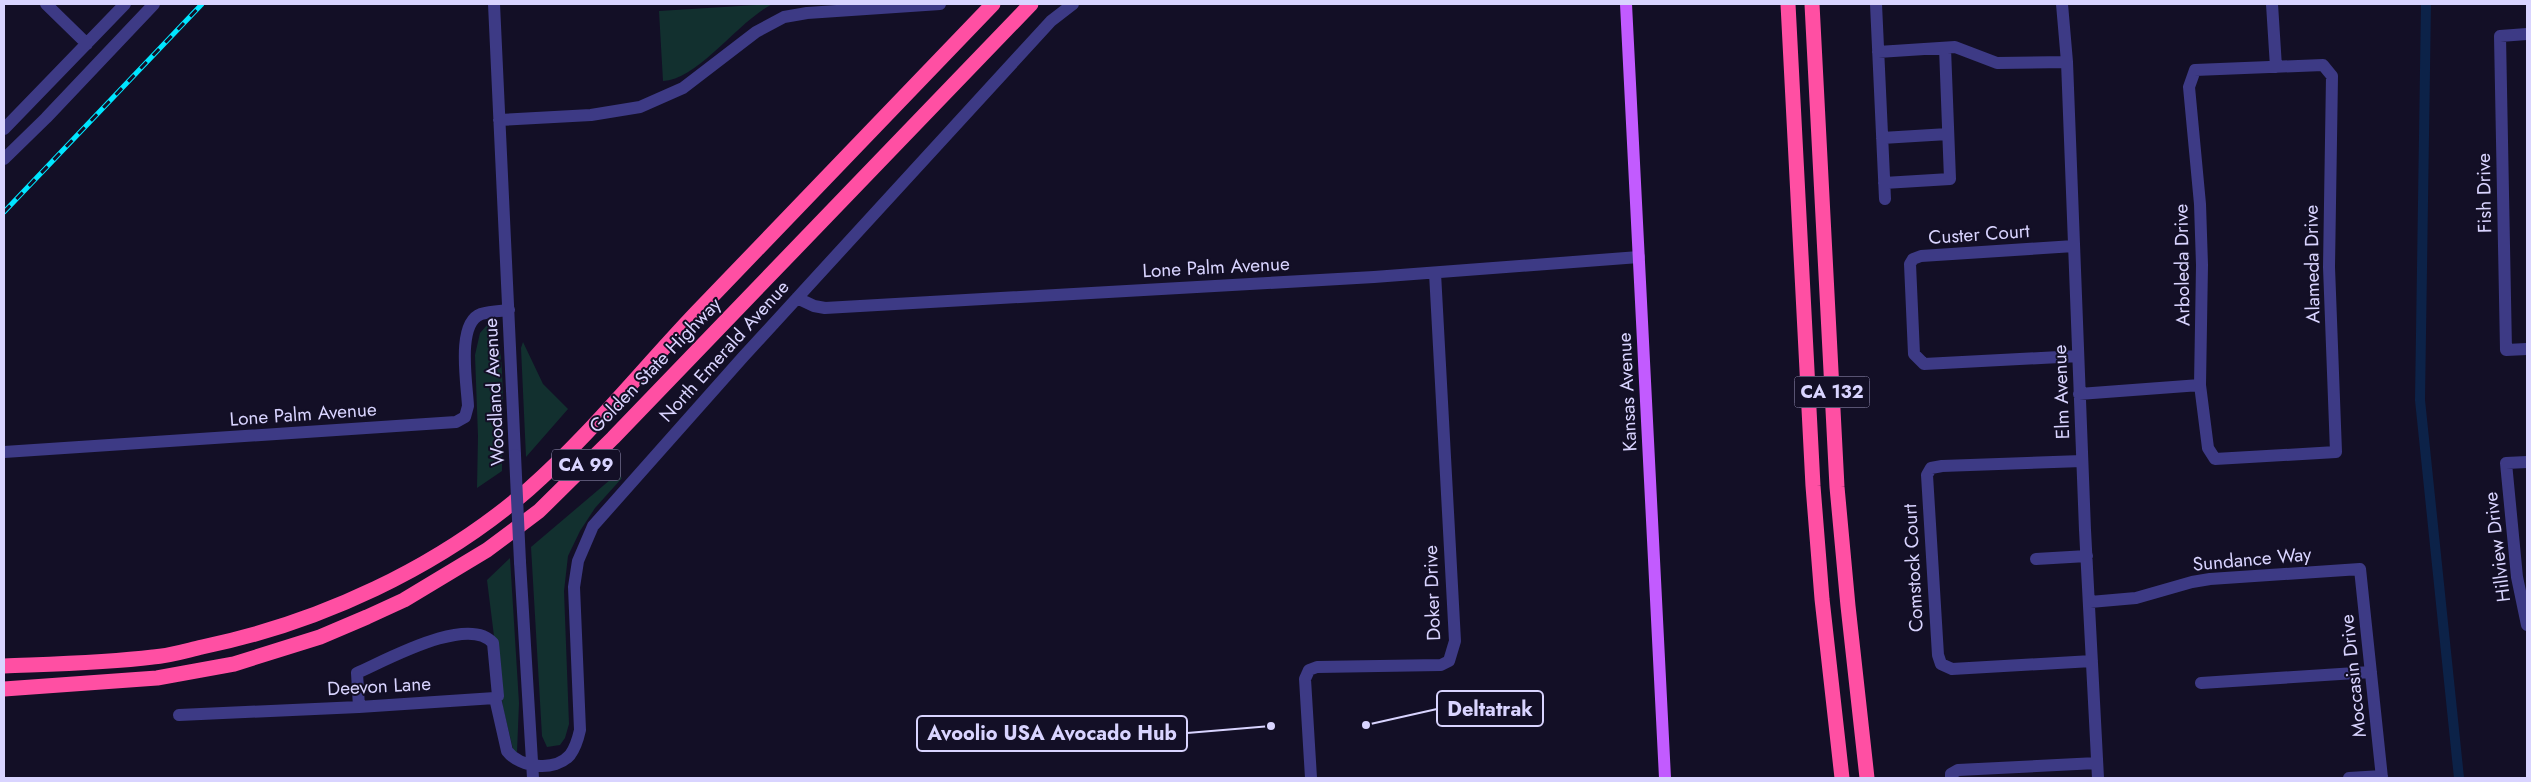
<svg xmlns="http://www.w3.org/2000/svg" width="2531" height="782" viewBox="0 0 2531 782" font-family="Jost,sans-serif">
<style>
.green{fill:#12302f}
.lines{fill:none;stroke-linecap:round;stroke-linejoin:round}
.canal{stroke:#0c2248;stroke-width:10}
.minor{stroke:#3d3a85;stroke-width:12}
.major{stroke:#c25bff;stroke-width:12}
.highway{stroke:#ff4fa3;stroke-width:15}
.rail-casing{stroke:#00e5ff;stroke-width:5}
.rail{stroke:#130f26;stroke-width:3;stroke-dasharray:9;stroke-linecap:butt}
.minor-bridge{stroke:#3d3a85;stroke-width:12}
.labels{text-anchor:middle;dominant-baseline:central;stroke-width:4;stroke-linejoin:round;paint-order:stroke}
.shield{fill:#130f26;stroke:#9e99be;stroke-width:1}
.shield-label{font-size:18px;font-weight:bold;fill:#d9d4ff}
.street-label{font-size:19px;fill:#d9d4ff;stroke:#130f26}
.leader{fill:none;stroke:#d9d4ff;stroke-width:2}
.callout-dot{fill:#d9d4ff;stroke:#130f26;stroke-width:2}
.callout{fill:#130f26;stroke:#d9d4ff;stroke-width:2}
.callout-label{font-size:20px;text-anchor:middle;font-weight:bold;fill:#d9d4ff}
</style>
<rect width="100%" height="100%" fill="#130f26"/>
<path class="green" d="M 773,4 C 740,19 698,80 663,81 L 659,11 Z
M 488,324 L 494,325 C 507,355 502,436 502,471 L 477,488 L 478,436 L 475,355 L 480,333 Z
M 523,342 L 543,384 L 568,409 L 526,457 L 521,348 Z
M 617,474 L 622,478 L 595,508 L 580,531 L 568,556 L 564,591 L 569,724 L 565,738 L 560,745 L 547,747 L 542,736 L 531,547 Z
M 510,558 L 519,703 L 517,752 L 514,753 L 503,708 L 487,580 Z"/>
<g class="lines">
<path class="canal" d="M 2426,4 L 2420,400 L 2459,778"/>
<path class="minor" d="M 46,4 L 87,44
M 494,4 L 515,455
M 1876,4 L 1885,199
M 2062,4 L 2067,62 L 2085,530 L 2098,778
M 2272,4 L 2276,67
M 2527,34 L 2500,36 L 2506,350 L 2527,349
M 1878,52 L 1955,47 L 1997,63 L 2067,62
M 2323,65 L 2332,76 L 2329,267 L 2336,452 L 2215,459 L 2208,448 L 2200,385 L 2202,265 L 2200,204 L 2189,87 L 2195,70 Z
M 499,120 L 591,115 L 640,107 L 683,88 L 756,32 L 784,17 L 807,13 L 940,4
M 4,129 L 125,4
M 1882,138 L 1948,134
M 4,159 L 46,118 L 154,4
M 1884,183 L 1950,179 L 1945,48
M 2074,246 L 1921,256 L 1913,259 L 1910,264 L 1914,354 L 1924,364 L 2078,356
M 797,298 L 814,306 L 825,308 L 1374,277 L 1639,257
M 2079,394 L 2200,385
M 4,452 L 456,422 L 465,417 L 468,406 C 467,384 456,323 481,314 C 490,311 500,311 509,310
M 2082,461 L 1942,466 L 1931,468 L 1927,475 L 1938,655 L 1941,664 L 1952,669 L 2092,661
M 2527,462 L 2506,463 L 2517,577 L 2527,625
M 2036,559 L 2087,556
M 520,562 L 533,778
M 2090,602 L 2136,598 L 2192,582 L 2210,579 L 2360,569 L 2382,778
M 2201,683 L 2371,672
M 495,698 L 507,751 C 520,768 555,772 570,755 C 576,747 578,739 580,730 L 574,587 L 578,561 L 593,526 L 743,357 L 1051,21 L 1073,4
M 179,715 L 359,707 L 495,698 L 498,696 L 493,643 C 468,614 385,661 357,673 L 359,707
M 1311,778 L 1305,679 L 1309,670 L 1317,667 L 1441,665 L 1449,661 L 1455,641 L 1435,273
M 1951,778 L 1951,774 L 1958,770 L 2097,763
M 2349,778 L 2382,776"/>
<path class="major" d="M 1626,4 L 1665,778"/>
<path class="highway" d="M 1788,4 L 1813,486 L 1822,599 L 1842,778
M 1812,4 L 1837,487 L 1848,606 L 1867,778
M 4,666 C 53,664 104,663 153,657 C 169,656 185,651 202,647 C 319,623 438,568 529,489 C 589,436 640,372 696,313 C 795,210 894,107 993,4
M 4,689 L 157,678 L 234,664 L 320,637 L 367,617 L 404,600 L 487,550 L 539,511 L 613,438 L 1031,4"/>
<g class="rail-casing">
<path id="rail" d="M 4,212 L 202,4"/>
</g>
<use href="#rail" class="rail"/>
<path class="minor-bridge" d="M 515,455 L 520,562"/>
</g>
<g class="labels">
<g class="shield">
<rect x="1794.5" y="376.5" width="75" height="31" rx="4"/>
<rect x="552" y="449.5" width="68" height="31" rx="4"/>
</g>
<g class="shield-label">
<text x="1832" y="392">CA 132</text>
<text x="586" y="465">CA 99</text>
</g>
<g class="street-label">
<text transform="translate(2484 193) rotate(-91)">Fish Drive</text>
<text transform="translate(1979 234) rotate(-4)">Custer Court</text>
<text transform="translate(2312 264) rotate(-91)">Alameda Drive</text>
<text transform="translate(2182 265) rotate(-91)">Arboleda Drive</text>
<text transform="translate(1216 267) rotate(-3)">Lone Palm Avenue</text>
<text transform="translate(724 351) rotate(-48)">North Emerald Avenue</text>
<text transform="translate(655 365) rotate(-46)">Golden State Highway</text>
<text transform="translate(494 392) rotate(-93)">Woodland Avenue</text>
<text transform="translate(1627 392) rotate(-93)">Kansas Avenue</text>
<text transform="translate(2061 392) rotate(-92)">Elm Avenue</text>
<text transform="translate(303 414) rotate(-4)">Lone Palm Avenue</text>
<text transform="translate(2497 547) rotate(-97)">Hillview Drive</text>
<text transform="translate(2252 559) rotate(-5)">Sundance Way</text>
<text transform="translate(1913 568) rotate(-93)">Comstock Court</text>
<text transform="translate(1432 593) rotate(-92)">Doker Drive</text>
<text transform="translate(2353 676) rotate(-96)">Moccasin Drive</text>
<text transform="translate(379 686) rotate(-3)">Deevon Lane</text>
</g>
</g>
<path class="leader" d="M1366 725L1437 709M1271 726L1187 733"/>
<g class="callout-dot">
<circle cx="1366" cy="725" r="5"/>
<circle cx="1271" cy="726" r="5"/>
</g>
<g class="callout">
<rect x="1437" y="691" width="106" height="35" rx="5"/>
<rect x="917" y="716" width="270" height="35" rx="5"/>
</g>
<g class="callout-label">
<text x="1490" y="716">Deltatrak</text>
<text x="1052" y="740">Avoolio USA Avocado Hub</text>
</g>
<rect width="2531" height="782" fill="none" stroke="#d9d4ff" stroke-width="10"/>
</svg>
